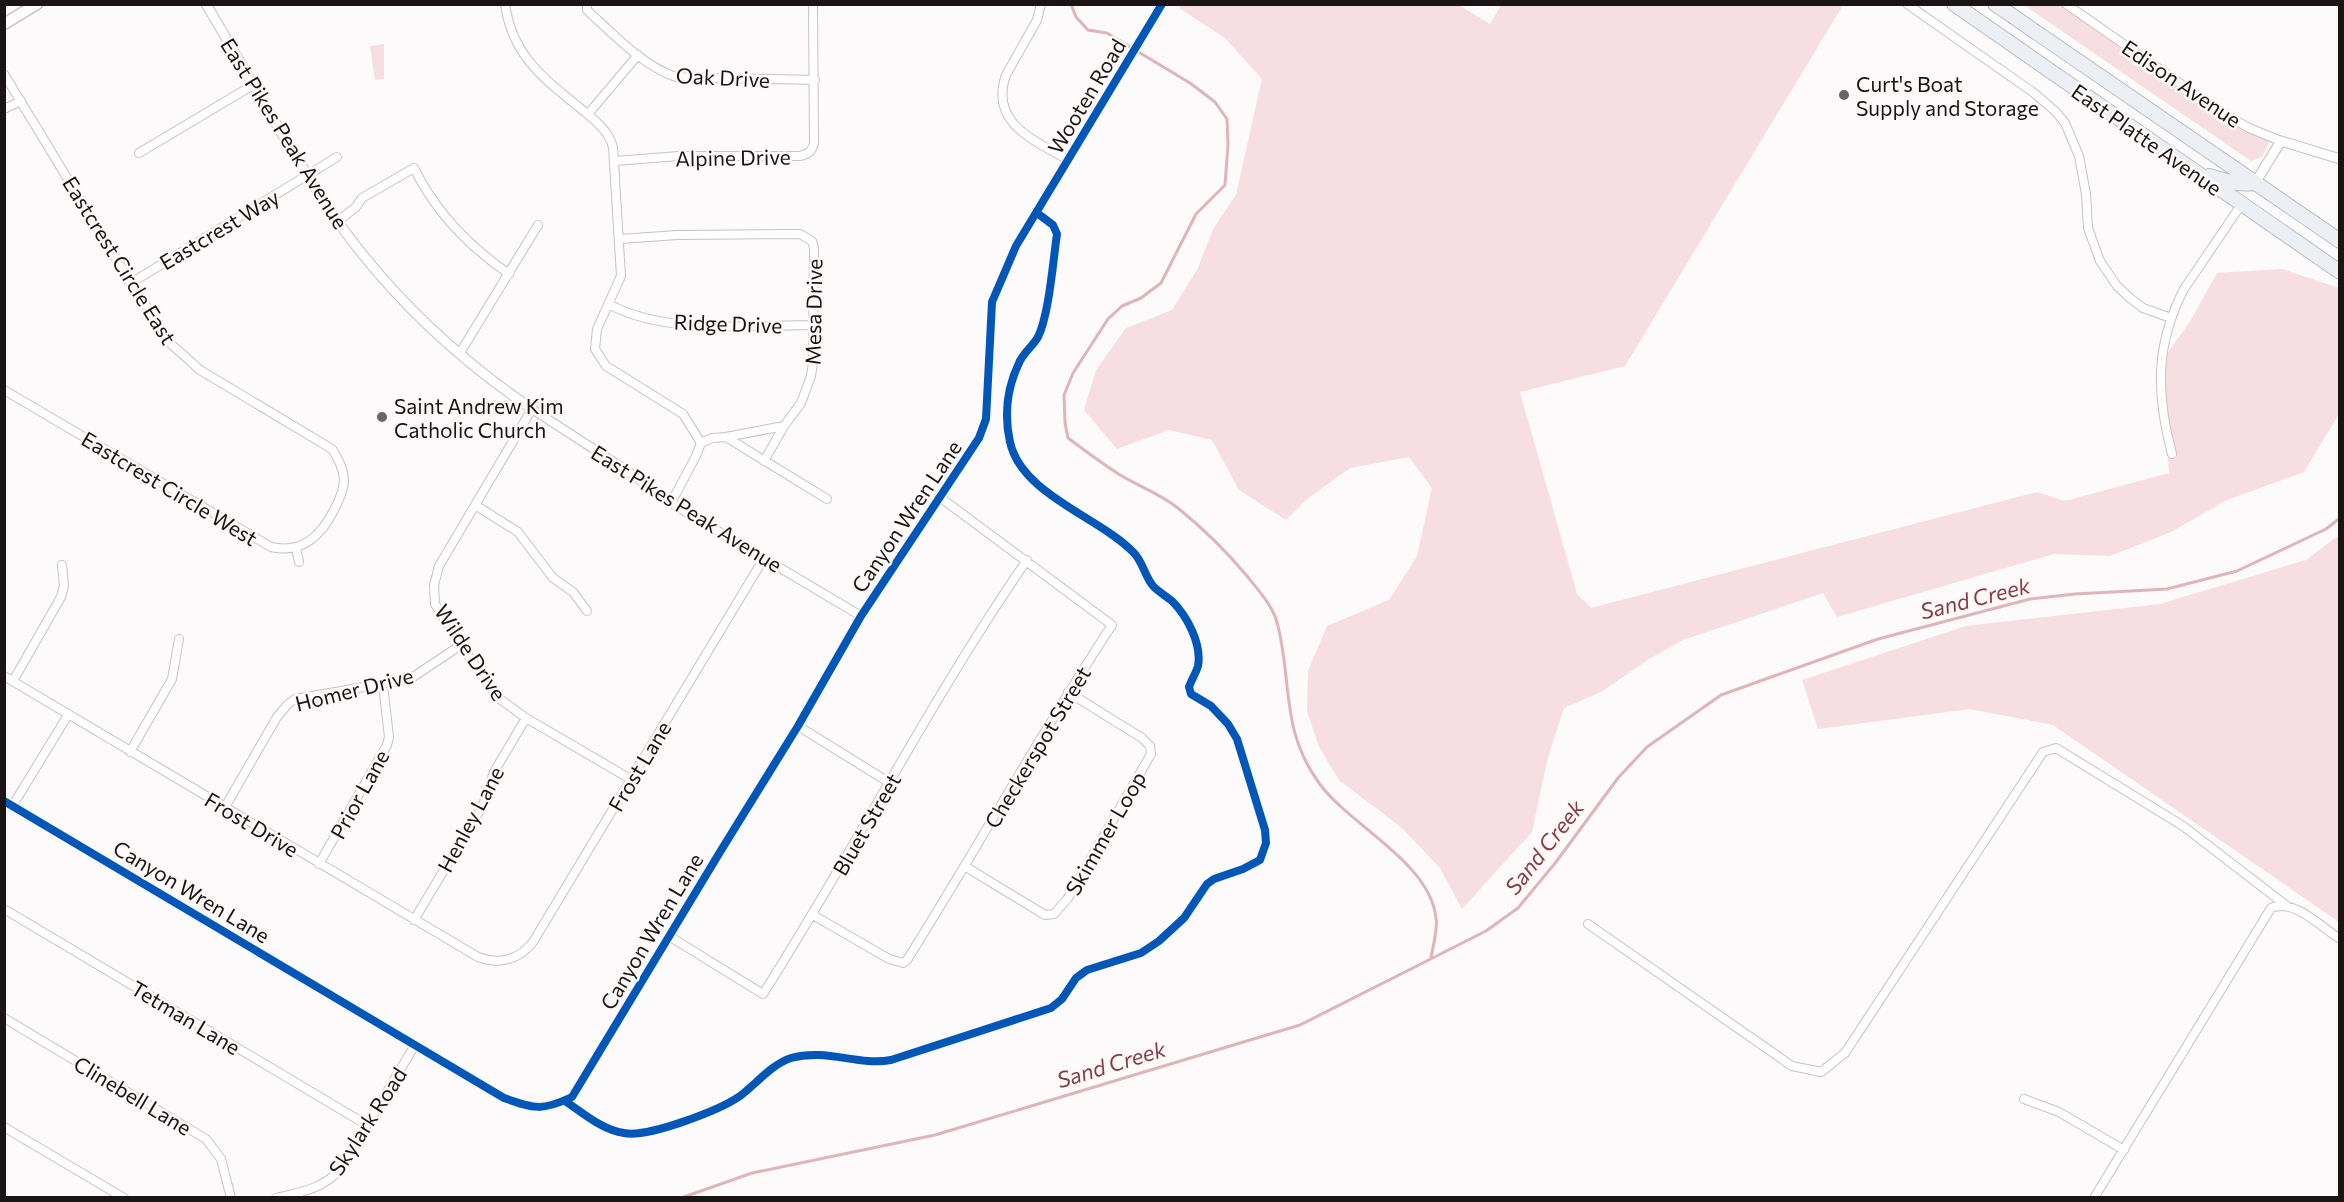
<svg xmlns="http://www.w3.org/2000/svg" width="2344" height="1202" viewBox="0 0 2344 1202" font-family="Commissioner,sans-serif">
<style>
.green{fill:#f6dee2}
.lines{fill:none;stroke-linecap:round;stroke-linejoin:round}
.stream{stroke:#dfb4bb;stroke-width:3}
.minor-casing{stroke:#c7c2c3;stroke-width:10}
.tertiary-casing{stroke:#c7c2c3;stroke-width:11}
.secondary-casing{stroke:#c7c2c3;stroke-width:13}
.trunk-casing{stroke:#babec2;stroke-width:16}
.minor{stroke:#fffefe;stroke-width:8}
.tertiary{stroke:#fffefe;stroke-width:9}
.secondary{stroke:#fffefe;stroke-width:10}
.trunk{stroke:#ecf0f4;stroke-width:14}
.cycleway-casing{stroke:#fdf9f9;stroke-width:11}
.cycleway{stroke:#0057b8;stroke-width:8}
.poi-dot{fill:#6a6465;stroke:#fdf9f9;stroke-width:2}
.labels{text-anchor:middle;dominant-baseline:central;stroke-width:5;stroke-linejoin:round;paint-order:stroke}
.street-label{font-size:21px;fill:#1b1415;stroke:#fdf9f9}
.poi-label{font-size:21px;fill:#1b1415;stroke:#fdf9f9;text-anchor:start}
.water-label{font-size:22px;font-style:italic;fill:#863b4b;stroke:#fdf9f9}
</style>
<rect width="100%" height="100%" fill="#fcfafa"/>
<path class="green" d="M 1182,5 L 1459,5 L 1490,24 L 1501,5 L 1843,5 L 1625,366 L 1520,392 L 1577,594 L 1591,608 L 2037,492 L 2065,501 L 2169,473 L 2161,362 L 2191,320 L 2217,273 L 2282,269 L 2339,288 L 2339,414 L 2304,472 L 2227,500 L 2171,532 L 2110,556 L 2054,554 L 1837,617 L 1823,593 L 1683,640 L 1649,659 L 1601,692 L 1564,708 L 1548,757 L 1532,832 L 1462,909 L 1440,868 L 1402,828 L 1339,780 L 1319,747 L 1307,711 L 1308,671 L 1327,626 L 1389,600 L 1417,556 L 1432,488 L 1409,457 L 1350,468 L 1307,499 L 1286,520 L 1239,490 L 1212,440 L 1169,430 L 1117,449 L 1084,410 L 1096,370 L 1126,328 L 1172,310 L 1198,268 L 1213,229 L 1236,195 L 1262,79 L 1225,38 L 1179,8 Z
M 2024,5 L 2065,5 L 2229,122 L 2270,141 L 2262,157 L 2251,161 Z
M 384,44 L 384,79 L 375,80 L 370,46 Z
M 2339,535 L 2339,922 L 2053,725 L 1970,709 L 1818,729 L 1802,680 L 1966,626 L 2160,604 L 2306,560 Z"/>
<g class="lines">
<path class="stream" d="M 1071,4 L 1076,17 L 1088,30 L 1107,33 L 1190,83 L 1215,102 L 1227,119 L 1228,145 L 1225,185 L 1196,214 L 1161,283 L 1141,298 L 1122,306 L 1108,319 L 1073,373 L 1064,395 L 1065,423 L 1068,438 C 1084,450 1100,462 1117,473 C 1137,486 1160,493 1179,509 C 1204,529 1227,552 1247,576 C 1259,591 1274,607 1278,626 C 1292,683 1281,731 1319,783 C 1350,826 1430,862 1436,918 C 1438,930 1433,945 1431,958
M 681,1198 L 752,1173 L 935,1135 L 1300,1025 L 1486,931 L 1518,908 L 1556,862 L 1618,778 L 1647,747 L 1721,695 L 1878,639 L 2030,599 L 2075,594 L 2167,589 L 2237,571 L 2326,529 L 2340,518"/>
<g class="minor-casing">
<path id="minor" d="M 505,4 C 512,55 543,78 580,108 C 593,119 608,129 613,147 L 621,276 L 597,329 L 595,349 L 606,366 L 683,414 L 701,443 L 712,438 L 726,437 L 827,499
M 587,4 L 587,10 L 591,14 C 617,37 643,66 676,77 L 815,80
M 1041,4 L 1037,20 L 1006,75 C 989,123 1034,140 1068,160
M 1907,4 L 2034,93 L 2056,112 L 2065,123 L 2079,156 L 2086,194 L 2088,228 L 2100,261 L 2117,286 L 2130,298 L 2143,308 L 2171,318
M 2066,4 L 2223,113 L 2249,128 L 2281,141
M 4,74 L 131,283 L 171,344 L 200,370 L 332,449 C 338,458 343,467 344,479 C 344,490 339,500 334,510 C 321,536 302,554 271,547 L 4,390
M 4,109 L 21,101
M 588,114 L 638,55
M 139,153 L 253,85
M 615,161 L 679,156 L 800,156 C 809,154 812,151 814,143 L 813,4
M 338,221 L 356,207 L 362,198 L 414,168 C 435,211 470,247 509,274
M 620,239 L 677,235 L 800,234 L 812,241 L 814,248 L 813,363 L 811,376 L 801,403 L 784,426 L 764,461
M 131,283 L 337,157
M 609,304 C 663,335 753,325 814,325
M 460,353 L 538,225
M 726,437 L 784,426
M 2172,454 C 2156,394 2155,345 2184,289 L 2241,205
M 671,503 L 696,456 L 701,443
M 475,505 L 518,532 L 553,578 L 573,592 L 587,611
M 296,548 L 299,562
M 4,676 L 478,957 C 499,965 519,960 533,942 L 764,558
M 13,681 L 61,597 L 64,586 L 62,565
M 798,726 L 890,783
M 130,752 L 172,679 L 179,639
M 632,780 L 526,718 L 497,697 L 461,645 L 435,604 L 434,585 L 439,566 L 532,409 L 626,470 L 671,503 L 861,616
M 4,801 L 504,1098 C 535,1109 542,1111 572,1097 L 720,852 L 798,726 L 861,616 L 979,438 L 986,419 L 992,302 L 1016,246 L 1162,4
M 13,805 L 68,715
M 225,807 L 277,717 L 288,704 L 295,699 L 410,679 L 461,645
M 319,864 L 387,745 L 389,737 L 383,685
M 966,867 L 1045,915 L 1054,914 L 1068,898 L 1151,754 L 1150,746 L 1142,738 L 1068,692
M 4,909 L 367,1125
M 813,915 L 889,959 L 903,963 L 907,960 C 977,849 1040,734 1112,625 L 941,498
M 414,920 L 483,805 L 494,772 L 526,718
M 1588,924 L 1792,1066 L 1821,1072 L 1845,1053 L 2043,752 L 2056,748 L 2183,826 L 2287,906
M 669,936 L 763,994 C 854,851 931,699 1027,560
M 4,1018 L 206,1139 L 221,1159 L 231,1198
M 2024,1099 L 2059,1112 L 2124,1150
M 4,1127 L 124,1198
M 276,1198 C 301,1192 322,1189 340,1170 L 415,1045
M 2094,1198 L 2271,908 C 2294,898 2321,927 2340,939"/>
</g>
<g class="tertiary-casing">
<path id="tertiary" d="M 206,4 C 249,76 289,150 336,219 C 388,293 457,358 532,409
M 2255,183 L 2281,141 L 2340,159"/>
</g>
<g class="secondary-casing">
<path id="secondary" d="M 4,24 L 37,4"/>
</g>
<g class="trunk-casing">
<path id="trunk" d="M 1954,4 L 2340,272
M 1995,4 L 2340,241
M 2209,176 C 2225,181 2238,185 2255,183"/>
</g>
<use href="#minor" class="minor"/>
<use href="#tertiary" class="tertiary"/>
<use href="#secondary" class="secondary"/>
<use href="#trunk" class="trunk"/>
<g class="cycleway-casing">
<path id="cycleway" d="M 4,801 L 504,1098 C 535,1109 542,1111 572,1097 L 720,852 L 798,726 L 861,616 L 979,438 L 986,419 L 992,302 L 1016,246 L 1162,4
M 565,1101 C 583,1113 602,1130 624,1133 C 648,1138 720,1110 740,1096 C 756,1084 772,1064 791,1058 C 827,1048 857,1066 891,1060 L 1051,1008 L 1062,999 L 1076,978 L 1087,970 L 1141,953 L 1159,941 L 1184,918 L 1207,884 L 1214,879 L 1243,869 L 1260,860 L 1266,843 L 1265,830 L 1237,739 L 1228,724 L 1211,706 L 1191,694 L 1189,687 C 1191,681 1196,673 1198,666 C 1202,644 1187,616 1172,601 C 1166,596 1159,592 1154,587 C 1145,578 1143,561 1133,552 C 1099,517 1021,494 1010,442 C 1004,415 1007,388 1019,363 C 1023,353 1033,346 1038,337 C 1049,315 1053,261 1057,234 L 1053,225 L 1037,213"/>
</g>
<use href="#cycleway" class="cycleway"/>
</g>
<g class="poi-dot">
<circle cx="1844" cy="95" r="6"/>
<circle cx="382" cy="417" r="6"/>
</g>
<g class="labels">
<g class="street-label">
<text transform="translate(723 77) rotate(3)">Oak Drive</text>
<text transform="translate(2182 83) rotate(34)">Edison Avenue</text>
<text transform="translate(1086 96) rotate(-59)">Wooten Road</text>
<text transform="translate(285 133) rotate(58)">East Pikes Peak Avenue</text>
<text transform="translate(2147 139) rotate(35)">East Platte Avenue</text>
<text transform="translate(733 157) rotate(-1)">Alpine Drive</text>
<text transform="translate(219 229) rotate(-31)">Eastcrest Way</text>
<text transform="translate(120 260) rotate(58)">Eastcrest Circle East</text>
<text transform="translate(813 312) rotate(-89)">Mesa Drive</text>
<text transform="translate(728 323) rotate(2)">Ridge Drive</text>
<text transform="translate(170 488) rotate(31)">Eastcrest Circle West</text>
<text transform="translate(687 508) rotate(32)">East Pikes Peak Avenue</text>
<text transform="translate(906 516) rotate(-56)">Canyon Wren Lane</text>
<text transform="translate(471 652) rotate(56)">Wilde Drive</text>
<text transform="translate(354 689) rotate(-14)">Homer Drive</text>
<text transform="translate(1037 747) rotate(-59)">Checkerspot Street</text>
<text transform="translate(639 766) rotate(-59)">Frost Lane</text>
<text transform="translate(359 794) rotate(-61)">Prior Lane</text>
<text transform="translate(470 819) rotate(-62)">Henley Lane</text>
<text transform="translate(252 824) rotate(31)">Frost Drive</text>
<text transform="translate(866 824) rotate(-60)">Bluet Street</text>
<text transform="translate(1105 833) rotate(-60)">Skimmer Loop</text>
<text transform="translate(192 891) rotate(31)">Canyon Wren Lane</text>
<text transform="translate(651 931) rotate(-59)">Canyon Wren Lane</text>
<text transform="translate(186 1017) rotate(31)">Tetman Lane</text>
<text transform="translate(133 1095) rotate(31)">Clinebell Lane</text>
<text transform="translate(367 1121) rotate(-57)">Skylark Road</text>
</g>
<g class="poi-label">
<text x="1856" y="83">Curt's Boat<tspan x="1856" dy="24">Supply and Storage</tspan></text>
<text x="394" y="405">Saint Andrew Kim<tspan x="394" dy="24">Catholic Church</tspan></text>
</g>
<g class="water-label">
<text transform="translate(1975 598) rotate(-14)">Sand Creek</text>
<text transform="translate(1544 847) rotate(-52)">Sand Creek</text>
<text transform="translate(1111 1064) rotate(-17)">Sand Creek</text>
</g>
</g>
<rect width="2344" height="1202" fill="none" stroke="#1b1415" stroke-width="12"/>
</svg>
